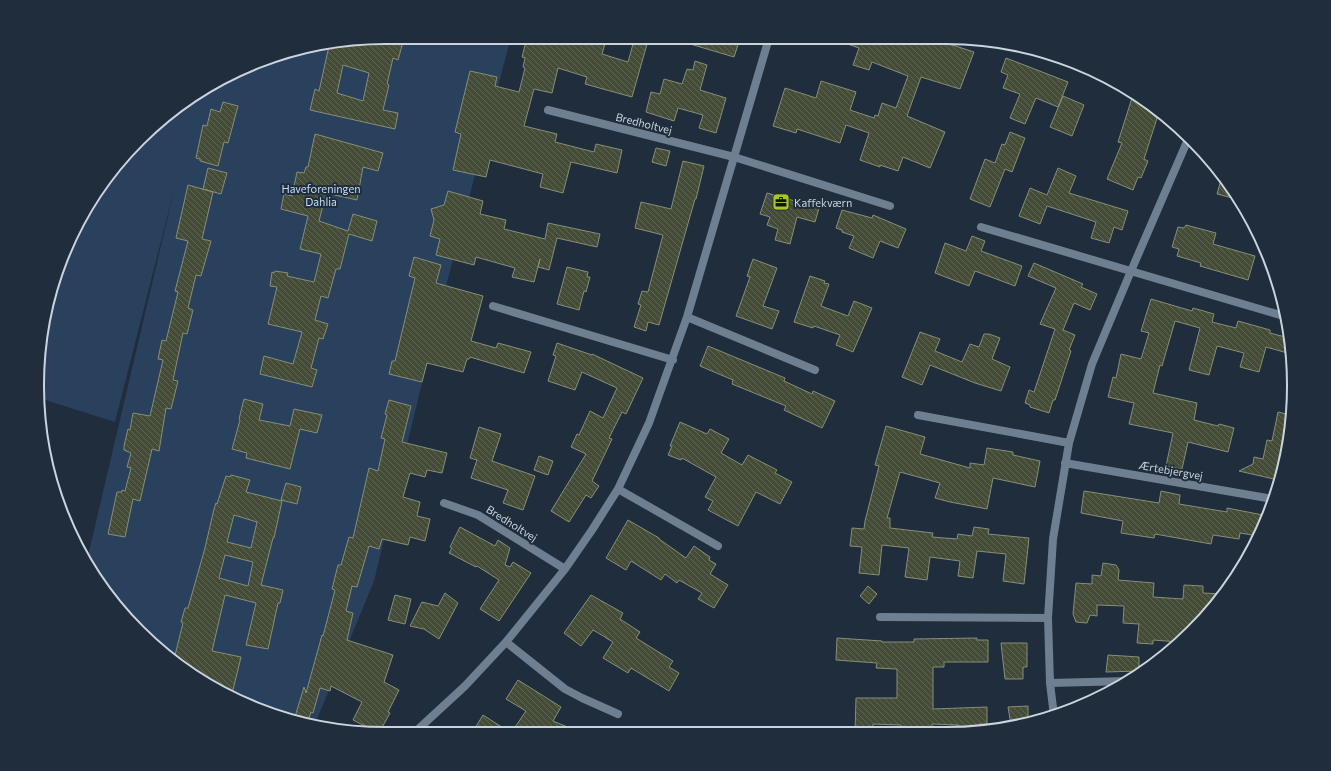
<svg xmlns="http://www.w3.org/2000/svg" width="1331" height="771" viewBox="0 0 1331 771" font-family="Commissioner,sans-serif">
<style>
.green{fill:#29415d}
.building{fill:url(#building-back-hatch);stroke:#878f77;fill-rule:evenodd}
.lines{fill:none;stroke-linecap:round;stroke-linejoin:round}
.street{stroke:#6f7f92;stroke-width:8}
.labels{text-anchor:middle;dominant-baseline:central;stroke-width:4;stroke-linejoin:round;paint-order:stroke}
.street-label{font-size:11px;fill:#cbd4de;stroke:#1f2d3d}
.park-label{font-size:11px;fill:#c8def9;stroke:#1f2d3d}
.poi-label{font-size:11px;fill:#cbd4de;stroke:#1f2d3d;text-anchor:start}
.rim{fill:none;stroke:#cbd4de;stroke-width:2}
</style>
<defs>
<pattern id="building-back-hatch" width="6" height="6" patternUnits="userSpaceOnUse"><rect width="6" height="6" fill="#444b36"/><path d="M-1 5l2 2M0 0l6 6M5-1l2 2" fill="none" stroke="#5e6453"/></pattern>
</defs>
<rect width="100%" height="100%" fill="#1f2d3d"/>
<path class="green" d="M 386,37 L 511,37 L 439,313 L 374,581 L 315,724 L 274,716 L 192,675 L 109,598 L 87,560 L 175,186 L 115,422 L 39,398 L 49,295 L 96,192 L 174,109 L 274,55 Z"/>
<path class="building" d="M 385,37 L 403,42 L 398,60 L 393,58 L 387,84 L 389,85 L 383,110 L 398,113 L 395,129 L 310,110 L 315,89 L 319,91 L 329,46 ZM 343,65 L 369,73 L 363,101 L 337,93 Z
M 527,37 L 607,37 L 602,54 L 628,62 L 635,37 L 649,37 L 632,97 L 585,84 L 587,77 L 558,68 L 552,93 L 534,89 L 524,126 L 557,134 L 555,142 L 594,152 L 596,144 L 622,150 L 617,173 L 571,162 L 563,193 L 540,187 L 543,174 L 490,160 L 486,177 L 453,170 L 461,134 L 455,132 L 470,71 L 497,77 L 495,86 L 519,92 L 525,68 L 523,67 L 525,58 L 522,57 Z
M 681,37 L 723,37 L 739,42 L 734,57 L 680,41 Z
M 836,38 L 931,38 L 974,52 L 960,89 L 921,77 L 907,116 L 945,132 L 930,168 L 903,157 L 898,171 L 880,165 L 880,167 L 860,160 L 869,133 L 846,125 L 840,143 L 797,129 L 796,133 L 773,126 L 785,88 L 816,98 L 821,81 L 856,92 L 850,110 L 874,118 L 875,115 L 878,116 L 882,103 L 896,108 L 908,76 L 872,62 L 869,70 L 853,65 L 859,48 L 836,40 Z
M 1006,58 L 1068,82 L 1058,107 L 1036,98 L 1025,124 L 1010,118 L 1020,94 L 1003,88 L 1008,75 L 1001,72 Z
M 695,61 L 707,65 L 700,90 L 726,98 L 716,133 L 699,128 L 703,115 L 678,108 L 674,121 L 646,112 L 651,92 L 660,94 L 664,79 L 682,84 L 687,69 L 693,70 Z
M 1063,96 L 1084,105 L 1072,136 L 1050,127 Z
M 1132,98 L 1149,104 L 1159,112 L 1144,159 L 1148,161 L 1141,178 L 1138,177 L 1133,190 L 1107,179 L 1122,143 L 1118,142 Z
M 223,102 L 238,106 L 228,143 L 224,142 L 218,166 L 200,161 L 200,159 L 196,158 L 203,125 L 207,126 L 211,109 L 220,112 Z
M 1010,132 L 1025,138 L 1012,172 L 1005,169 L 990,207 L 970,199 L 985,159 L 995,163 L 1002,144 L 1005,145 Z
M 315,134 L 383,153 L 378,171 L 363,167 L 357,200 L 326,193 L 319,221 L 348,231 L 353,214 L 377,221 L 372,241 L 349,234 L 340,269 L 336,269 L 328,298 L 321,296 L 315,320 L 328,324 L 323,339 L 319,338 L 311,368 L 317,370 L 312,387 L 260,374 L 264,356 L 293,364 L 302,332 L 268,324 L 277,287 L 270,286 L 272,272 L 274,273 L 275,271 L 288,273 L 287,276 L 314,282 L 321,254 L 300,249 L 308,216 L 281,209 L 284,194 L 292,196 L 297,172 L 304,173 L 306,167 L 308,167 Z
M 656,148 L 670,151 L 666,166 L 652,162 Z
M 683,161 L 704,166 L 696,199 L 695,199 L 659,325 L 648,322 L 646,331 L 634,327 L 641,305 L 638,304 L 642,291 L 648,292 L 663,235 L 635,228 L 641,202 L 671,209 Z
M 208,168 L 227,173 L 221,194 L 203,189 Z
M 1058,168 L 1076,176 L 1069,193 L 1128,211 L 1122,230 L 1114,227 L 1109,243 L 1091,238 L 1096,222 L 1047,206 L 1040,224 L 1019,216 L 1030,188 L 1047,195 Z
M 1222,176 L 1235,192 L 1240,200 L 1217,194 Z
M 188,185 L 213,192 L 202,239 L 211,241 L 201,276 L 196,275 L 188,308 L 193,310 L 187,334 L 183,333 L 173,380 L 178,381 L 171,409 L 166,408 L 159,451 L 152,449 L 140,501 L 133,499 L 125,537 L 108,534 L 117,492 L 122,492 L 122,490 L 125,491 L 131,468 L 127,467 L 131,453 L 124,450 L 124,446 L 128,429 L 130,430 L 133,413 L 150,416 L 163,360 L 158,359 L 162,340 L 166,341 L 178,292 L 175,291 L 188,241 L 176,238 Z
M 448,191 L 483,201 L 480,214 L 506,220 L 504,229 L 545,239 L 548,223 L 600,234 L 597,247 L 557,238 L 549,270 L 538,267 L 540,259 L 534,282 L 512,277 L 515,268 L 476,257 L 474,265 L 436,255 L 440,239 L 430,236 L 434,220 L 431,209 L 444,205 Z
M 767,193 L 819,208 L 815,222 L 797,217 L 790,244 L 775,240 L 778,229 L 767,225 L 770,217 L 760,214 Z
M 842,210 L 872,218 L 873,215 L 906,229 L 898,248 L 880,241 L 873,258 L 849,248 L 854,236 L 842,232 L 842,230 L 836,228 Z
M 1186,225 L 1216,233 L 1213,244 L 1255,256 L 1248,280 L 1200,266 L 1201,263 L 1177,256 L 1179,249 L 1172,247 L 1178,227 L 1184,228 Z
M 972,236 L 985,241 L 981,251 L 1022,266 L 1015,286 L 975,271 L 969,286 L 935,273 L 945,243 L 966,251 Z
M 414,257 L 441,265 L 436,283 L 483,296 L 471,341 L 496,348 L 498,343 L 531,352 L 524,373 L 470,357 L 469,359 L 467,359 L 463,372 L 427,363 L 422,382 L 389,374 L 392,361 L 395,361 L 415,278 L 409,276 Z
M 753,259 L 777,268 L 763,306 L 779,311 L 772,329 L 736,316 L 750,277 L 747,276 Z
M 1034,263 L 1083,284 L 1081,287 L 1097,294 L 1090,310 L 1074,303 L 1063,330 L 1075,335 L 1069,350 L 1071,351 L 1055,400 L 1053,400 L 1049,413 L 1030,407 L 1030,405 L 1025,403 L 1029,390 L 1034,392 L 1055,329 L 1040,324 L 1056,288 L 1028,276 Z
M 567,267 L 588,272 L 587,277 L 590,277 L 586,292 L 584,291 L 579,310 L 557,304 Z
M 810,276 L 825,281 L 824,283 L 829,284 L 821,306 L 848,316 L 854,301 L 872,308 L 853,352 L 836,345 L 840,335 L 814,326 L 813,328 L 794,322 Z
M 1151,299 L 1192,311 L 1193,308 L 1214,314 L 1212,322 L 1236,328 L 1238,321 L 1270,330 L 1270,333 L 1289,338 L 1291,354 L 1266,347 L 1259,372 L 1240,367 L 1244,353 L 1217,346 L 1209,375 L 1189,370 L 1200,328 L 1175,321 L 1162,366 L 1160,365 L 1153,393 L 1197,403 L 1194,420 L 1218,426 L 1219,424 L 1234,428 L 1228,452 L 1188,442 L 1182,469 L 1166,466 L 1173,433 L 1129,424 L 1134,403 L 1108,397 L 1113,377 L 1116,378 L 1121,354 L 1141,359 L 1149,333 L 1141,331 Z
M 920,332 L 940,339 L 935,351 L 962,362 L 970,344 L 979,347 L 984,334 L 989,334 L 1000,338 L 992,359 L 1010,367 L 1001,391 L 975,383 L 930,365 L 922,385 L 902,377 Z
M 557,343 L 592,355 L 592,354 L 643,378 L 626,414 L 622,412 L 609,438 L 612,439 L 592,481 L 599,486 L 591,498 L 586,495 L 569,522 L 551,511 L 586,454 L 571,447 L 577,434 L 579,435 L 590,411 L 603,418 L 617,388 L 582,372 L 575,390 L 548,381 L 556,356 L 553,355 Z
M 708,346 L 785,378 L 784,381 L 812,394 L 813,391 L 835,401 L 822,428 L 784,410 L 786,406 L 732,384 L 733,380 L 700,366 Z
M 244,399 L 263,404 L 259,420 L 290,426 L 294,409 L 322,415 L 317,433 L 300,429 L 290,469 L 246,458 L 247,453 L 232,449 L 240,420 L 239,419 Z
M 389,400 L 411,406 L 402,442 L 447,453 L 442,473 L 427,470 L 425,477 L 410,473 L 403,497 L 420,502 L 417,516 L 430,519 L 425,541 L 410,537 L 408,545 L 382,539 L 379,549 L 369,546 L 357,587 L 352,586 L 346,611 L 353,613 L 347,640 L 393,655 L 384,682 L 399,690 L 388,712 L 390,713 L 379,733 L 353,720 L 362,702 L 331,686 L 330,691 L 320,688 L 313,713 L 311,712 L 308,721 L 295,717 L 304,687 L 306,693 L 322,635 L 323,636 L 335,590 L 332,589 L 338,565 L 341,565 L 349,537 L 353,538 L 369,468 L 378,471 L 385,439 L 381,438 L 387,415 L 385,414 Z
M 1278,412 L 1291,415 L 1287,453 L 1282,471 L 1280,470 L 1278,480 L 1239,471 L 1253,464 L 1254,457 L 1263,459 L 1267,440 L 1272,441 Z
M 680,422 L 707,434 L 710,429 L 729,439 L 721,453 L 742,465 L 748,455 L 777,470 L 775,473 L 792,482 L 780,504 L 756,492 L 738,526 L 708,510 L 713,501 L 705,497 L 716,477 L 682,458 L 681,460 L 668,455 L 672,446 L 670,446 Z
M 886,426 L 925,437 L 920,454 L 970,468 L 970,463 L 984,465 L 987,448 L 1013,452 L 1013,455 L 1040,461 L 1035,487 L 993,478 L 987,509 L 950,502 L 935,498 L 940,483 L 900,472 L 887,518 L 890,518 L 890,528 L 933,533 L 932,537 L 957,539 L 958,534 L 972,536 L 974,527 L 989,529 L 988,534 L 1029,538 L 1024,584 L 1003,581 L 1006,554 L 977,551 L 973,578 L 958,576 L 960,561 L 930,557 L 927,580 L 905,577 L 909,548 L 882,545 L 879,575 L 859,573 L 862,547 L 850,546 L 852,528 L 864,529 L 865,521 L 879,466 L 875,465 Z
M 479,427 L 501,434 L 492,461 L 535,476 L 523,510 L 503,503 L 508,490 L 471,478 L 477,460 L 470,458 Z
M 539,456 L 553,461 L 548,475 L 534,470 Z
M 231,475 L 250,480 L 246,492 L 282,501 L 274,538 L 273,538 L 261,585 L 283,590 L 280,603 L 278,603 L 268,649 L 246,645 L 256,603 L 225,595 L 212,651 L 241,657 L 232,694 L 225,692 L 192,675 L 174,659 L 183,623 L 181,622 L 185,608 L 188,608 L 205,548 L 214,509 L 216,503 L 217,504 L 226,476 L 230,477 ZM 234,515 L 257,522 L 251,548 L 227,542 ZM 225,555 L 253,562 L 248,586 L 219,578 Z
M 286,483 L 301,487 L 297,504 L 281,500 Z
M 1084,491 L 1159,503 L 1161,491 L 1180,495 L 1179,504 L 1227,512 L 1227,508 L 1263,515 L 1262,518 L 1267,519 L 1258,536 L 1240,533 L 1239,539 L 1213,535 L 1211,544 L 1155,534 L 1154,538 L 1121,533 L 1123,521 L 1081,513 Z
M 628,520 L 659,538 L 659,539 L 686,558 L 694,546 L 710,557 L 709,560 L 716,564 L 710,574 L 728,585 L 714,608 L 698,599 L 702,593 L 679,580 L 677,583 L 665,574 L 661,580 L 631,561 L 626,570 L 606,558 Z
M 460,527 L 495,546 L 498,540 L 510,548 L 505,565 L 510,567 L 513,562 L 531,573 L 499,621 L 480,609 L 499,580 L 477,566 L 476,567 L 449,553 L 452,548 L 450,547 Z
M 1103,563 L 1116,565 L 1119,570 L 1118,580 L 1154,583 L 1153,597 L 1183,599 L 1184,585 L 1203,586 L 1203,593 L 1223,594 L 1192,632 L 1179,642 L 1153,640 L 1153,644 L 1137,643 L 1139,624 L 1123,623 L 1124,606 L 1097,605 L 1097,616 L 1090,615 L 1087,623 L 1076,622 L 1073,614 L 1076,583 L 1092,584 L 1092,575 L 1101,576 Z
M 868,586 L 877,594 L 869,604 L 860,596 Z
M 445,593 L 458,603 L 439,639 L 424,629 L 410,626 L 422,602 L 438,606 Z
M 395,595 L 411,599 L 405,624 L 388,620 Z
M 591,595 L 623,613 L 620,619 L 640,632 L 636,638 L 673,661 L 669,667 L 679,673 L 669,691 L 631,668 L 628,673 L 603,658 L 613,642 L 606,638 L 606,637 L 605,637 L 593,630 L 581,646 L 564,633 Z
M 837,638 L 882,641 L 882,642 L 914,642 L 914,639 L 977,638 L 977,640 L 988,640 L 988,662 L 944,662 L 944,667 L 933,667 L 933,709 L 987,707 L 987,724 L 979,724 L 979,731 L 969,733 L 958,733 L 958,725 L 932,724 L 932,732 L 929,732 L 929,733 L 906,733 L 906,728 L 901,728 L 901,725 L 873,724 L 873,733 L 855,733 L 856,698 L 897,698 L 897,669 L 876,668 L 877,663 L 836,660 Z
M 1001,643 L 1027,643 L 1027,667 L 1023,667 L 1023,679 L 1005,679 Z
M 1108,655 L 1139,657 L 1139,671 L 1106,672 Z
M 518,680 L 561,707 L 553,721 L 582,733 L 511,733 L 526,711 L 506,699 Z
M 1028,706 L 1028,721 L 1011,725 L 1008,707 Z
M 483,715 L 511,733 L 472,733 Z"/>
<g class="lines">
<path class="street" d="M 548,110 L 734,157 L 890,206
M 981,227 L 1287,317
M 493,306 L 673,360
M 687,317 L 815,370
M 918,415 L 1069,443
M 1065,463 L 1273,499
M 618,489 L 718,546
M 444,503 L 478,515 L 565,569
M 880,617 L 1048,618
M 506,642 L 565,689 L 582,698 L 618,714
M 1050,683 L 1128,681
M 1054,716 L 1050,683 L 1048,618 L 1053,539 L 1069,443 L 1092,364 L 1131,271 L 1189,137
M 414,733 L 465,686 L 506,642 L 565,569 L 592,530 L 618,489 L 649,423 L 687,317 L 769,38"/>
</g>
<defs>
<g id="office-square" transform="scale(0.9)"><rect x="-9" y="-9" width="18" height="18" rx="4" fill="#a4c824" stroke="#1f2d3d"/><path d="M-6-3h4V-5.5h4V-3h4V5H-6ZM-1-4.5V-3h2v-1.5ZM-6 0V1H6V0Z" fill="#111"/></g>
</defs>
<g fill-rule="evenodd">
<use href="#office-square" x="781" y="202"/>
</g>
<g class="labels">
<g class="street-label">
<text transform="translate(644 123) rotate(14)">Bredholtvej</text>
<text transform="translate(1171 470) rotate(10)">Ærtebjergvej</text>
<text transform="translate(512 523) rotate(32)">Bredholtvej</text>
</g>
<g class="park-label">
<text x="321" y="188">Haveforeningen<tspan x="321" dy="13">Dahlia</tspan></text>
</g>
<g class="poi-label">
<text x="794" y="202">Kaffekværn</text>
</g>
</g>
<path d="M0 0H1331V771H0ZM385 44H946A341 341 0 0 1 1287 385V386A341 341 0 0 1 946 727H385A341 341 0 0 1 44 386V385A341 341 0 0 1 385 44Z" fill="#1f2d3d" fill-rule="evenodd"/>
<path class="rim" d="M385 44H946A341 341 0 0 1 1287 385V386A341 341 0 0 1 946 727H385A341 341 0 0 1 44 386V385A341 341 0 0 1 385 44Z"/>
</svg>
